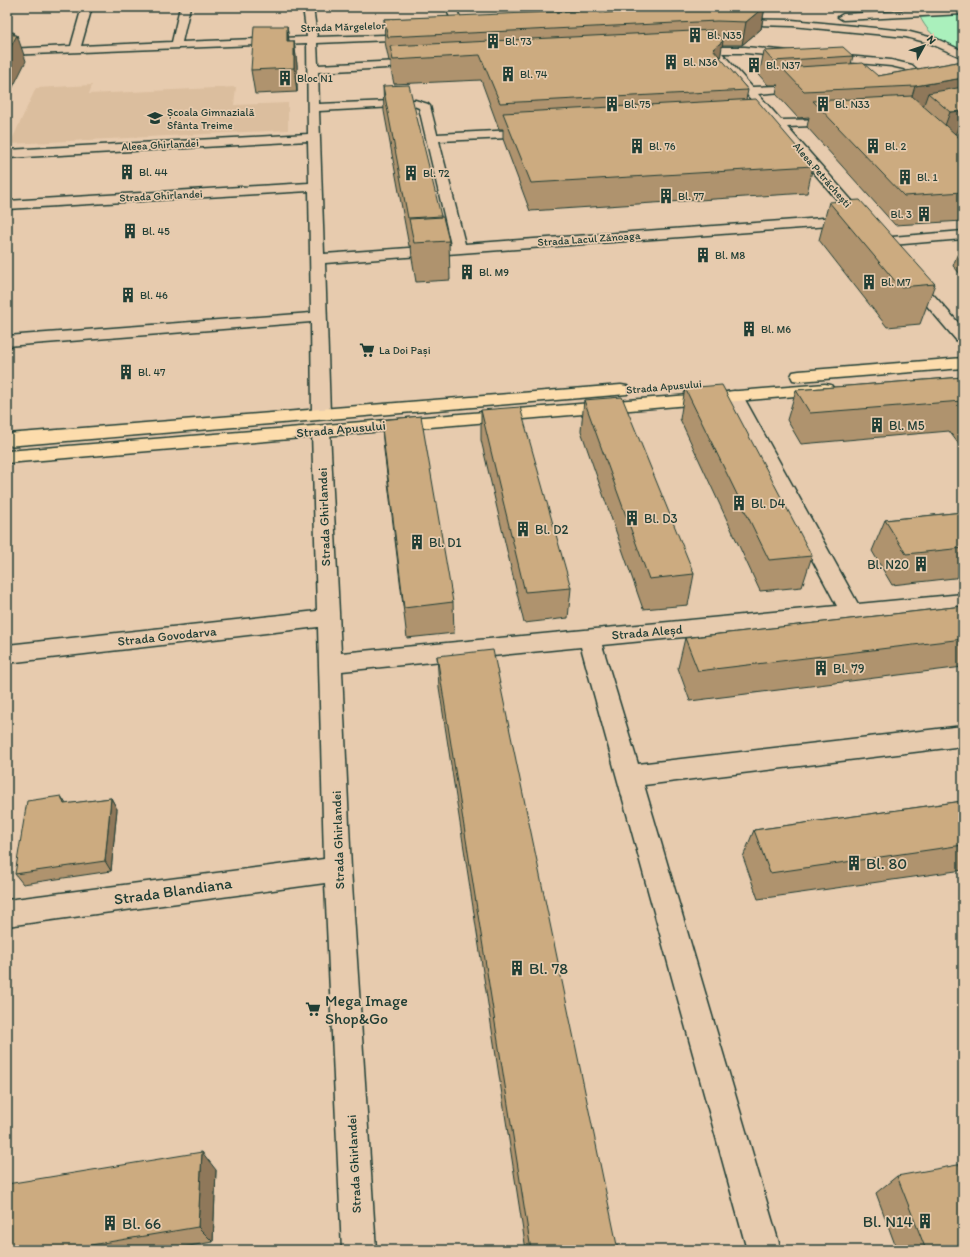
<svg xmlns="http://www.w3.org/2000/svg" width="970" height="1257" viewBox="0 0 970 1257" font-family="Itim,sans-serif">
<style>
.built{fill:#dbbe9e}
.green{fill:#aaf0bc;stroke:#649678}
.lines{fill:none;stroke-linecap:round;stroke-linejoin:round}
.minor-casing{stroke:#1f3d34;stroke-width:3}
.major-casing{stroke:#1f3d34;stroke-width:3}
.minor{fill:#e7cbae;fill-rule:evenodd}
.major{fill:#fcdcac;fill-rule:evenodd}
.wall{fill:#af936e;stroke:#1f3d34}
.shaded-wall{fill:#8f785a;stroke:#1f3d34}
.building{fill:#ccab80;stroke:#1f3d34}
.labels{text-anchor:middle;dominant-baseline:central;stroke-width:3.5;stroke-linejoin:round;paint-order:stroke}
.far-street-label{font-size:11px;fill:#1f3d34;stroke:#e7cbae}
.far-poi-label{font-size:11px;fill:#1f3d34;stroke:#e7cbae;text-anchor:start}
.poi-label{font-size:13px;fill:#1f3d34;stroke:#e7cbae;text-anchor:start}
.street-label{font-size:13px;fill:#1f3d34;stroke:#e7cbae}
.near-poi-label{font-size:16px;fill:#1f3d34;stroke:#e7cbae;text-anchor:start}
.near-street-label{font-size:16px;fill:#1f3d34;stroke:#e7cbae}
</style>
<rect width="100%" height="100%" fill="#e7cbae"/>
<filter id="ink" filterUnits="userSpaceOnUse"><feTurbulence type="fractalNoise" baseFrequency=".025" numOctaves="2"/><feDisplacementMap in="SourceGraphic" scale="8" xChannelSelector="R" yChannelSelector="G"/><feConvolveMatrix kernelMatrix="1 2 1 2 8 2 1 2 1" color-interpolation-filters="sRGB"/></filter>
<g filter="url(#ink)">
<path class="built" d="M 92,85 L 89,94 L 236,87 L 234,105 L 288,103 L 288,130 L 10,144 L 36,88 Z"/>
<path class="green" d="M 963,14 L 963,51 C 942,42 931,38 920,17 Z"/>
<g class="lines">
<g class="minor-casing">
<path id="minor" d="M 82,7 L 92,7 L 81,46 L 172,42 L 180,7 L 190,7 L 182,42 L 307,37 L 303,7 L 313,7 L 317,37 L 419,34 L 420,36 L 415,39 L 317,43 L 318,65 L 421,60 L 426,63 L 421,66 L 318,72 L 319,104 L 415,100 L 428,104 L 430,106 L 437,134 L 532,129 L 536,130 L 538,133 L 536,136 L 532,137 L 439,141 L 465,244 L 851,216 L 711,53 L 693,53 L 688,50 L 693,47 L 745,47 L 891,60 L 912,65 L 921,73 L 917,79 L 893,83 L 888,80 L 889,78 L 910,74 L 904,69 L 891,66 L 745,53 L 722,53 L 752,87 L 811,85 L 813,87 L 811,89 L 807,90 L 758,94 L 781,120 L 841,119 L 843,121 L 841,123 L 837,125 L 787,127 L 869,220 L 871,223 L 869,226 L 864,227 L 857,224 L 325,263 L 330,414 L 327,418 L 321,419 L 315,418 L 312,414 L 311,322 L 7,346 L 7,336 L 311,313 L 309,191 L 7,209 L 7,201 L 309,183 L 308,141 L 7,158 L 7,150 L 308,134 L 307,43 L 7,55 L 7,49 L 71,46 ZM 414,106 L 419,108 L 451,245 L 324,254 L 319,111 Z
M 445,7 L 455,7 L 468,33 L 467,35 L 459,35 Z
M 615,7 L 625,7 L 640,26 L 638,28 L 632,28 Z
M 963,8 L 963,14 L 843,20 L 838,17 L 843,14 Z
M 732,19 L 792,20 L 906,31 L 937,39 L 963,51 L 963,58 L 929,43 L 906,37 L 792,26 L 729,24 L 727,22 Z
M 963,231 L 963,239 L 880,246 L 875,245 L 873,242 L 875,239 L 880,238 Z
M 910,273 L 915,274 L 963,328 L 963,343 L 957,341 L 905,280 L 903,277 L 905,274 Z
M 734,391 L 740,392 L 743,396 L 858,604 L 963,594 L 963,610 L 602,645 L 638,764 L 963,726 L 963,746 L 644,785 L 781,1250 L 747,1250 L 581,647 L 342,671 L 351,869 L 376,1250 L 342,1250 L 325,883 L 7,926 L 7,900 L 324,859 L 318,627 L 7,663 L 7,645 L 317,611 L 312,431 L 315,427 L 321,426 L 327,427 L 330,431 L 341,653 L 837,606 L 725,396 L 728,392 Z"/>
</g>
<g class="major-casing">
<path id="major" d="M 963,358 L 963,368 L 799,381 L 793,380 L 791,376 L 793,372 L 799,371 Z
M 825,384 L 831,385 L 834,389 L 831,393 L 7,463 L 7,451 Z
M 621,385 L 627,386 L 630,390 L 627,394 L 7,446 L 7,434 Z"/>
</g>
<use href="#minor" class="minor"/>
<use href="#major" class="major"/>
</g>
<path class="wall" d="M 739,7 L 765,7 L 761,29 L 742,45 L 722,45 L 720,58 L 748,90 L 746,100 L 813,166 L 807,193 L 530,211 L 503,139 L 503,129 L 499,129 L 481,80 L 394,84 L 391,70 L 391,61 L 389,61 L 385,42 L 384,19 L 600,13 Z
M 287,26 L 289,41 L 294,41 L 297,65 L 297,92 L 255,94 L 251,70 Z
M 764,51 L 853,56 L 851,64 L 878,76 L 963,61 L 963,221 L 895,225 L 807,127 L 809,117 L 798,118 L 776,94 L 778,85 L 768,85 L 759,75 Z
M 383,86 L 441,216 L 449,241 L 450,280 L 416,282 L 412,258 L 411,246 L 409,246 L 384,111 Z
M 829,202 L 935,284 L 920,324 L 887,327 L 819,240 Z
M 963,239 L 963,277 L 953,266 Z
M 963,377 L 963,450 L 949,431 L 801,444 L 787,420 L 796,390 Z
M 685,388 L 812,556 L 802,587 L 760,591 L 680,419 Z
M 584,400 L 694,574 L 688,605 L 643,609 L 581,431 Z
M 481,410 L 571,588 L 568,618 L 524,623 L 481,440 Z
M 381,420 L 453,602 L 454,633 L 407,638 L 384,450 Z
M 963,512 L 963,577 L 892,585 L 872,551 L 885,520 Z
M 963,606 L 963,667 L 690,701 L 678,668 L 685,638 Z
M 437,656 L 618,1250 L 526,1250 L 439,687 Z
M 111,798 L 117,809 L 111,871 L 23,884 L 15,874 L 66,804 Z
M 963,801 L 963,870 L 758,899 L 743,857 L 754,830 Z
M 216,1170 L 213,1242 L 165,1250 L 7,1250 Z
M 897,1176 L 963,1250 L 897,1250 L 876,1193 Z"/>
<path class="shaded-wall" d="M 764,7 L 765,7 L 761,29 L 742,45 L 746,22 Z
M 287,26 L 290,50 L 287,41 Z
M 14,32 L 16,37 L 17,35 L 26,61 L 7,99 L 7,54 L 13,35 Z
M 294,41 L 297,65 L 297,92 L 294,68 Z
M 723,41 L 719,65 L 713,49 Z
M 963,78 L 963,103 L 928,93 L 922,110 L 907,113 L 915,86 Z
M 963,111 L 963,124 L 960,122 L 954,138 L 940,139 L 950,112 Z
M 61,796 L 68,807 L 64,804 Z
M 111,798 L 117,809 L 111,871 L 105,861 Z
M 202,1152 L 216,1170 L 213,1242 L 198,1227 Z"/>
<path class="building" d="M 739,7 L 764,7 L 746,22 L 717,21 L 388,37 L 384,19 L 598,10 L 600,13 Z
M 254,26 L 287,26 L 287,41 L 294,41 L 294,68 L 251,70 Z
M 713,30 L 723,41 L 713,49 L 748,90 L 500,103 L 480,55 L 393,60 L 390,46 Z
M 14,32 L 13,35 L 17,35 L 7,54 L 7,33 Z
M 843,47 L 853,56 L 773,61 L 764,51 Z
M 963,61 L 963,78 L 915,86 L 804,91 L 782,68 L 863,63 L 878,76 Z
M 409,85 L 441,216 L 408,218 L 383,86 Z
M 963,87 L 963,111 L 950,112 L 928,93 Z
M 912,96 L 963,141 L 963,192 L 904,196 L 813,101 Z
M 756,99 L 813,166 L 531,183 L 503,113 Z
M 860,200 L 935,284 L 900,287 L 829,202 Z
M 443,217 L 449,241 L 414,243 L 409,219 Z
M 963,377 L 963,402 L 962,401 L 810,413 L 796,390 Z
M 722,385 L 812,556 L 769,560 L 685,388 Z
M 622,397 L 694,574 L 649,579 L 584,400 Z
M 520,407 L 571,588 L 525,592 L 481,410 Z
M 421,416 L 453,602 L 404,608 L 381,420 Z
M 963,512 L 963,548 L 906,554 L 885,520 Z
M 963,606 L 963,639 L 698,671 L 685,638 Z
M 493,650 L 618,1250 L 531,1250 L 437,656 Z
M 61,796 L 64,804 L 111,798 L 105,861 L 15,874 L 27,801 Z
M 963,801 L 963,845 L 770,873 L 754,830 Z
M 202,1152 L 198,1227 L 61,1250 L 7,1250 L 7,1184 Z
M 963,1164 L 963,1250 L 926,1250 L 897,1176 Z"/>
</g>
<defs>
<g id="building-bare" transform="scale(1.2)"><path d="M-4-6H4V6H1V3H-1V6H-4ZM-2.5-4.3h1.7v1.8h-1.7ZM.8-4.3h1.7v1.8H.8ZM-2.5-1h1.7V.8h-1.7ZM.8-1h1.7V.8H.8Z" fill="#1f3d34" stroke="#e7cbae" stroke-width="2.5" paint-order="stroke"/></g>
<g id="school-bare" transform="scale(1.2)"><path d="M0-5L7-2L0 1L-7-2ZM-4 1L0 2.5L4 1V4Q0 6-4 4Z" fill="#1f3d34" stroke="#e7cbae" stroke-width="2.5" paint-order="stroke"/></g>
<g id="supermarket-bare" transform="scale(1.2)"><path d="M-6-5.5h2.5l.6 2H6L4.5 2H-2.5L-4.4-4H-6ZM-1.5 3.2a1.3 1.3 0 1 0 .1 0ZM3 3.2a1.3 1.3 0 1 0 .1 0Z" fill="#1f3d34" stroke="#e7cbae" stroke-width="2.5" paint-order="stroke"/></g>
</defs>
<g fill-rule="evenodd">
<use href="#building-bare" x="695" y="35"/>
<use href="#building-bare" x="493" y="41"/>
<use href="#building-bare" x="671" y="62"/>
<use href="#building-bare" x="754" y="65"/>
<use href="#building-bare" x="508" y="74"/>
<use href="#building-bare" x="285" y="78"/>
<use href="#building-bare" x="612" y="104"/>
<use href="#building-bare" x="823" y="104"/>
<use href="#school-bare" x="155" y="118"/>
<use href="#building-bare" x="637" y="146"/>
<use href="#building-bare" x="873" y="146"/>
<use href="#building-bare" x="127" y="172"/>
<use href="#building-bare" x="411" y="173"/>
<use href="#building-bare" x="905" y="177"/>
<use href="#building-bare" x="666" y="196"/>
<use href="#building-bare" x="924" y="214"/>
<use href="#building-bare" x="130" y="231"/>
<use href="#building-bare" x="703" y="255"/>
<use href="#building-bare" x="467" y="272"/>
<use href="#building-bare" x="869" y="282"/>
<use href="#building-bare" x="128" y="295"/>
<use href="#building-bare" x="749" y="329"/>
<use href="#supermarket-bare" x="367" y="350"/>
<use href="#building-bare" x="126" y="372"/>
<use href="#building-bare" x="877" y="425"/>
<use href="#building-bare" x="739" y="503"/>
<use href="#building-bare" x="632" y="518"/>
<use href="#building-bare" x="523" y="529"/>
<use href="#building-bare" x="417" y="542"/>
<use href="#building-bare" x="921" y="564"/>
<use href="#building-bare" x="821" y="668"/>
<use href="#building-bare" x="854" y="863"/>
<use href="#building-bare" x="517" y="968"/>
<use href="#supermarket-bare" x="313" y="1009"/>
<use href="#building-bare" x="925" y="1221"/>
<use href="#building-bare" x="110" y="1223"/>
</g>
<g class="labels">
<g class="far-street-label">
<text transform="translate(343 27) rotate(-2)">Strada Mărgelelor</text>
<text transform="translate(160 145) rotate(-3)">Aleea Ghirlandei</text>
<text transform="translate(822 175) rotate(49)">Aleea Petrăchești</text>
<text transform="translate(161 196) rotate(-3)">Strada Ghirlandei</text>
<text transform="translate(589 239) rotate(-4)">Strada Lacul Zănoaga</text>
<text transform="translate(664 387) rotate(-5)">Strada Apusului</text>
</g>
<g class="far-poi-label">
<text x="707" y="35">Bl. N35</text>
<text x="505" y="41">Bl. 73</text>
<text x="683" y="62">Bl. N36</text>
<text x="766" y="65">Bl. N37</text>
<text x="520" y="74">Bl. 74</text>
<text x="297" y="78">Bloc N1</text>
<text x="624" y="104">Bl. 75</text>
<text x="835" y="104">Bl. N33</text>
<text x="167" y="112">Școala Gimnazială<tspan x="167" dy="13">Sfânta Treime</tspan></text>
<text x="649" y="146">Bl. 76</text>
<text x="885" y="146">Bl. 2</text>
<text x="139" y="172">Bl. 44</text>
<text x="423" y="173">Bl. 72</text>
<text x="917" y="177">Bl. 1</text>
<text x="678" y="196">Bl. 77</text>
<text x="912" y="214" text-anchor="end">Bl. 3</text>
<text x="142" y="231">Bl. 45</text>
<text x="715" y="255">Bl. M8</text>
<text x="479" y="272">Bl. M9</text>
<text x="881" y="282">Bl. M7</text>
<text x="140" y="295">Bl. 46</text>
<text x="761" y="329">Bl. M6</text>
<text x="379" y="350">La Doi Pași</text>
<text x="138" y="372">Bl. 47</text>
</g>
<g class="poi-label">
<text x="889" y="425">Bl. M5</text>
<text x="751" y="503">Bl. D4</text>
<text x="644" y="518">Bl. D3</text>
<text x="535" y="529">Bl. D2</text>
<text x="429" y="542">Bl. D1</text>
<text x="909" y="564" text-anchor="end">Bl. N20</text>
<text x="833" y="668">Bl. 79</text>
</g>
<g class="street-label">
<text transform="translate(341 429) rotate(-5)">Strada Apusului</text>
<text transform="translate(324 517) rotate(-92)">Strada Ghirlandei</text>
<text transform="translate(647 632) rotate(-5)">Strada Aleșd</text>
<text transform="translate(167 636) rotate(-6)">Strada Govodarva</text>
<text transform="translate(338 840) rotate(-92)">Strada Ghirlandei</text>
<text transform="translate(354 1164) rotate(-93)">Strada Ghirlandei</text>
</g>
<g class="near-poi-label">
<text x="866" y="863">Bl. 80</text>
<text x="529" y="968">Bl. 78</text>
<text x="325" y="1000">Mega Image<tspan x="325" dy="18">Shop&amp;Go</tspan></text>
<text x="913" y="1221" text-anchor="end">Bl. N14</text>
<text x="122" y="1223">Bl. 66</text>
</g>
<g class="near-street-label">
<text transform="translate(173 891) rotate(-8)">Strada Blandiana</text>
</g>
</g>
<rect width="970" height="1257" fill="none" stroke="#e7cbae" stroke-width="24"/>
<rect x="12" y="12" width="946" height="1233" fill="none" stroke="#1f3d34" stroke-width="1.5" filter="url(#ink)"/>
<g transform="translate(924 46) rotate(50)" stroke="#e7cbae" stroke-width="3" paint-order="stroke">
<path d="M0-3L7 15L0 10L-7 15Z" fill="#1f3d34"/>
<text y="-6" font-size="11" font-weight="bold" text-anchor="middle" fill="#1f3d34">N</text>
</g>
</svg>
